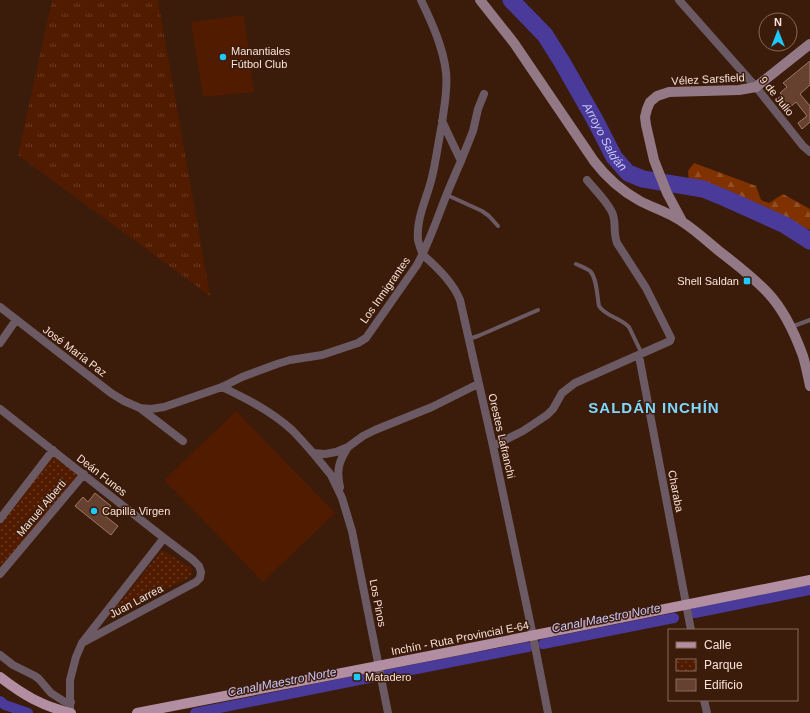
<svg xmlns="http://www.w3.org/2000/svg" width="810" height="713" viewBox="0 0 810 713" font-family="Helvetica,sans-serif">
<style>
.grass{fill:url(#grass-tufts)}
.forest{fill:url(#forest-firs)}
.park{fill:url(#park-dots)}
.pitch{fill:#511b00}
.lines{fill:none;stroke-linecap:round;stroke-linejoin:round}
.canal{stroke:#4a3a9a;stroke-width:10}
.river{stroke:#4a3a9a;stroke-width:17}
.building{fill:#664130;stroke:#a17866}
.lane{stroke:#6b5a63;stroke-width:4}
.street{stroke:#6b5a63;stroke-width:8}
.secondary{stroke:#937886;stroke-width:10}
.primary{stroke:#b18ea1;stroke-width:10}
.poi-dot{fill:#1fc9fd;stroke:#3b1b0a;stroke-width:1.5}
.labels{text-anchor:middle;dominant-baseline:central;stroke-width:3;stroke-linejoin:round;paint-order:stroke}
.poi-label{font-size:11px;fill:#fae3d9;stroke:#3b1b0a;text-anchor:start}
.street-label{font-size:11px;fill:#fae3d9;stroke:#3b1b0a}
.water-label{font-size:12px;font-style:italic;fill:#cac9fe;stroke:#3b1b0a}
.district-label{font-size:15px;font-weight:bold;letter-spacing:1px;fill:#7ed8fc;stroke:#3b1b0a}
</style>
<defs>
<pattern id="grass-tufts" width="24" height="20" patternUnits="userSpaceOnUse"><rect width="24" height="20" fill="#511b00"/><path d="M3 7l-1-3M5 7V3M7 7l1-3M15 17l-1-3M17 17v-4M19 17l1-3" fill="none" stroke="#6b3c25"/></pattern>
<pattern id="forest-firs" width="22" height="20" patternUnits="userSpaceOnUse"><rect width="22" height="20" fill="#7f3100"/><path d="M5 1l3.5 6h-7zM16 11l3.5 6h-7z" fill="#924f25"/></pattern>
<pattern id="park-dots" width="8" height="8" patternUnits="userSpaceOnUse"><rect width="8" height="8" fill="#511b00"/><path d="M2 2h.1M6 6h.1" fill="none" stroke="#6b3c25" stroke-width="1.8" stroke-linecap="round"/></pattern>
</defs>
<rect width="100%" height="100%" fill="#3b1b0a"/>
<path class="grass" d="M 52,0 L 158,0 L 210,296 L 18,155 Z"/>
<path class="forest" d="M 694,163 L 756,186 L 761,200 L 769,203 L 783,194 L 810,209 L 810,230 L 689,184 L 688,171 Z"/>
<path class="park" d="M 53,450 L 84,474 L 0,574 L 0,519 Z
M 162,550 L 192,568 L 192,573 L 188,578 L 106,620 Z"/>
<path class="pitch" d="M 244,15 L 254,92 L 203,97 L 191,22 Z
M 236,411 L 335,513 L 263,582 L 164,480 Z"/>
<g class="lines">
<path class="canal" d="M 695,613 L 810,590
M 543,644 L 674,618
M 386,675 L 528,647
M 0,701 L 5,705 L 28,713
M 195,713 L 374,677"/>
<path class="river" id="s1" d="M 511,0 L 545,35 L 562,62 L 595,120 L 614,157 L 628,173 L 643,179 L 703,189 L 725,198 L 785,225 L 810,241"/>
</g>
<path class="building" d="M 810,61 L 810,85 L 800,94 L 810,106 L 810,122 L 802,129 L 798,123 L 807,116 L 796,102 L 788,109 L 778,98 L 782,95 L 780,93 L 787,87 L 783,83 Z
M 95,493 L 111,506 L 104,515 L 118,526 L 111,535 L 75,506 L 83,497 L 88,502 Z"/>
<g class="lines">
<path class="lane" d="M 447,195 L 482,211 L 489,216 L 498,226
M 576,264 C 580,266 586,268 590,271 C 597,278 597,296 599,306 C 606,317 620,317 629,327 L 642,354
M 791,327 L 810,320
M 469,339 L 478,336 L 538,310"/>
<path class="street" d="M 421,0 C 432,23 443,47 446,72 C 448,90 444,106 442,124 C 438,143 436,162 431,181 C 426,200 416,219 418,240 C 419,245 421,250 423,255
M 679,0 L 756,87 L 803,146 L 810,152
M 461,161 L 473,131 L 478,109 L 484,94
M 423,255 C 437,267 453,282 460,300 L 493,446 L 533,636 L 548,713
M 0,307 L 111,393 L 124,401 L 140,408 L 183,441
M 0,343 L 16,320
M 639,356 L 691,630
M 222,387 C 247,399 271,411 292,430 C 299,437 306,445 313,453 L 325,454 L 336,452 L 348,447 L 363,436 L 375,430 L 432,407 L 478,384
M 140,408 L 151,409 L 164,407 L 222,387 L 242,377 L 277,364 L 290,360 L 322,355 L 358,343 L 366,338 L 417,265 C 429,243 437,219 446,196 C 451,184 456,172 461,161 L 442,121
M 0,409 L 164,538 L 193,560 L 199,566 L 201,572 L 200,578 L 196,582 L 82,643
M 493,446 L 523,431 L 547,415 L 553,409 L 562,393 L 575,383 L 670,341 L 671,338 L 646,288 L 617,243 C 613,232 616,224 613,215 C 610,204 594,189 587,180
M 313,453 L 331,475 L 342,498 L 352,531 L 388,713
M 340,487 C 336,470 339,461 348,447
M 0,519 L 53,450
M 0,574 L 84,474
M 0,655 L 13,665 L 35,676 L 39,679 L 51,693 L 65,702 L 71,702
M 704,700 L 707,713
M 70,713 L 70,680 L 76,657 L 82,643 L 164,538"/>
<path class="secondary" d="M 480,0 L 514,43 L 594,161 C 606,177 622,191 640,201 C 653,208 668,212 681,221 C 694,229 707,241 719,251 C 736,264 753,277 768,293 C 784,310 795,334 803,356 C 806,366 808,376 810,386
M 682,221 L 667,193 L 654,160 L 646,125 L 645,117 L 647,109 L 650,102 L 657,96 L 669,92 L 739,90 L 756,87 L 810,44"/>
<path class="primary" d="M 0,677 C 23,695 42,706 71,713
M 137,713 L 460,650 L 810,580"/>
</g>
<g class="poi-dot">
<circle cx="223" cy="57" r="4"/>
<rect x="743" y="277" width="8" height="8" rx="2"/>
<circle cx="94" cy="511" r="4"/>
<rect x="353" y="673" width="8" height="8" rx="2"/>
</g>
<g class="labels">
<g class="poi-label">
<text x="231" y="51">Manantiales<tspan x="231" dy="13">Fútbol Club</tspan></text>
<text x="739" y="281" text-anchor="end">Shell Saldan</text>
<text x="102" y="511">Capilla Virgen</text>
<text x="365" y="677">Matadero</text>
</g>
<g class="street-label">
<text transform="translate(708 79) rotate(-3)">Vélez Sarsfield</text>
<text transform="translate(777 96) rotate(51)">9 de Julio</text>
<text transform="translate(385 290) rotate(-55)">Los Inmigrantes</text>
<text transform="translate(75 351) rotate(37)">José María Paz</text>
<text transform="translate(502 436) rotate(77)">Orestes Lafranchi</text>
<text transform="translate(102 475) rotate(38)">Deán Funes</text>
<text transform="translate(676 491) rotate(79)">Charaba</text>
<text transform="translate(41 508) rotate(-50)">Manuel Alberti</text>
<text transform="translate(136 601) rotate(-28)">Juan Larrea</text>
<text transform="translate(378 603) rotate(79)">Los Pinos</text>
<text transform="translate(460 638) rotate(-11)">Inchín - Ruta Provincial E-64</text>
</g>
<g class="water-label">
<text stroke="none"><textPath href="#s1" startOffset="167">Arroyo Saldán</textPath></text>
<text transform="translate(606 618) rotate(-11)">Canal Maestro Norte</text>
<text transform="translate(282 682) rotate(-11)">Canal Maestro Norte</text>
</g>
<g class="district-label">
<text x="654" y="407">SALDÁN INCHÍN</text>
</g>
</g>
<rect x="668" y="629" width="130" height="72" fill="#3b1b0a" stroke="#876b5d"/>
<rect x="676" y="642" width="20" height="6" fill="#b18ea1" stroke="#876b5d"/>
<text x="704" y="649" font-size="12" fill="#fae3d9">Calle</text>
<rect x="676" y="659" width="20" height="12" fill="url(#park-dots)" stroke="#876b5d"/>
<text x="704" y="669" font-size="12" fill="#fae3d9">Parque</text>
<rect x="676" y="679" width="20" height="12" fill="#664130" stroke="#876b5d"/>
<text x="704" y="689" font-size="12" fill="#fae3d9">Edificio</text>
<g transform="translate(778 32)"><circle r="19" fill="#3b1b0a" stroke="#876b5d"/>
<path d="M0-3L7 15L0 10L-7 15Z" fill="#1fc9fd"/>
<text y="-6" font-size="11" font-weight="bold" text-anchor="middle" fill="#fae3d9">N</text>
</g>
</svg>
